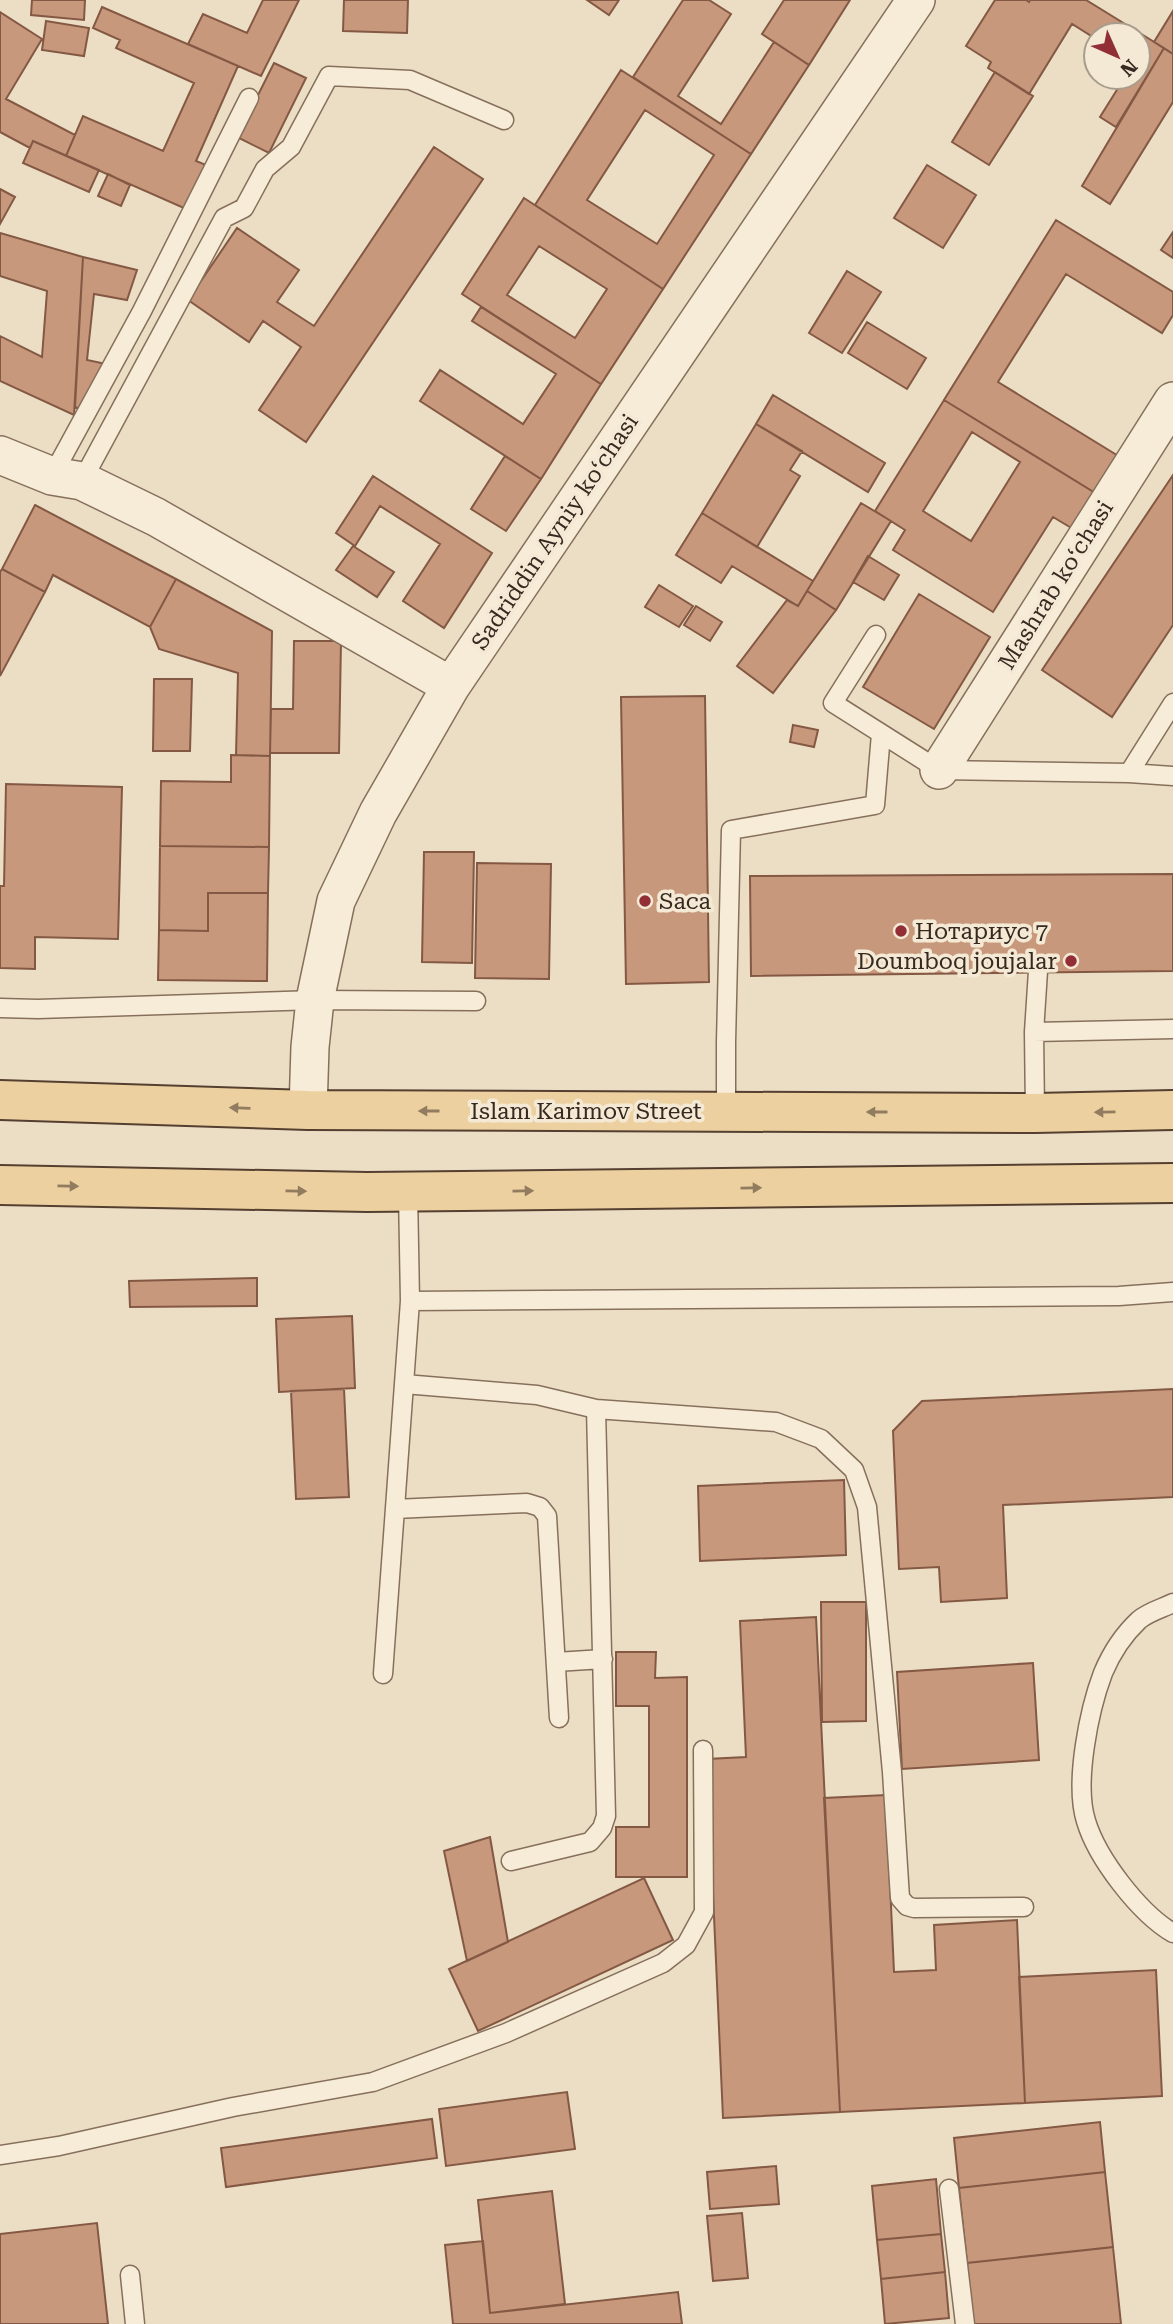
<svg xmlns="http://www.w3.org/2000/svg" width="1173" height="2324" viewBox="0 0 1173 2324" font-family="'Roboto Serif',serif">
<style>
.building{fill:#c8987d;stroke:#845943;stroke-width:2;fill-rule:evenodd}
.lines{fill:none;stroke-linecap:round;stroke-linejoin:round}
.service-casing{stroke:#86705c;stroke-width:21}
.minor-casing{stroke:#86705c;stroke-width:40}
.primary-casing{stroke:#543f30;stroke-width:42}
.service{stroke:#f7ecd8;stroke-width:18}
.minor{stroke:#f7ecd8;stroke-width:37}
.primary{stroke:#edd09f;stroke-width:38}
.oneway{fill:#927c5f}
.poi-dot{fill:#922f36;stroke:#f4e9d5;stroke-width:2.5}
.labels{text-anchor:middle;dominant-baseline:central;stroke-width:7;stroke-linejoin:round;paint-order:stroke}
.street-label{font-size:23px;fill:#37291f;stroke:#f4e9d5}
.poi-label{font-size:23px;fill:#37291f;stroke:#f4e9d5;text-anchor:start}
</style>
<rect width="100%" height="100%" fill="#ecdec5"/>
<path class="building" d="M 32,0 L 85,0 L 84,20 L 31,15 Z
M 263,0 L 299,0 L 261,76 L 188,44 L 203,14 L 247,33 Z
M 344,0 L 408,0 L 407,33 L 343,31 Z
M 587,0 L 619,0 L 609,15 Z
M 683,0 L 709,0 L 731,14 L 678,96 L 721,124 L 774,42 L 809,65 L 751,154 L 633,77 Z
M 784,0 L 850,0 L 809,65 L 762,34 Z
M 995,0 L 1026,0 L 1029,2 L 1030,0 L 1086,0 L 1164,48 L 1116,127 L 1100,117 L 1125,77 L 1138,77 L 1138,35 L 1096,35 L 1096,39 L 1072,24 L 1029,94 L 988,68 L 991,62 L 966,46 Z
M 102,7 L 238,66 L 196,161 L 206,165 L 186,209 L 66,156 L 83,116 L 163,151 L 194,83 L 116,48 L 120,40 L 93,28 Z
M 1173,11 L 1173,54 L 1154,42 Z
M 0,12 L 42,39 L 6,99 L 75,135 L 66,156 L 33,141 L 30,148 L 0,132 Z
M 46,21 L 89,28 L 84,56 L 42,50 Z
M 1164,48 L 1173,54 L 1173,102 L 1110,204 L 1082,186 Z
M 274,63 L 306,78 L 269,153 L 237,137 Z
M 621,70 L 751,154 L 663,289 L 535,205 ZM 645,110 L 714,155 L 657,244 L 587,200 Z
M 995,72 L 1033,96 L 989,165 L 952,142 Z
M 33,141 L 99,170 L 89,192 L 23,163 Z
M 434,147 L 483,179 L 306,442 L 259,410 L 301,347 L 263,321 L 249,342 L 188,300 L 237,228 L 299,270 L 277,302 L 314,326 Z
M 927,165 L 976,195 L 943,248 L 894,218 Z
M 108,174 L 130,185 L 121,206 L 98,196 Z
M 0,189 L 15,197 L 0,224 Z
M 524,198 L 663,289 L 601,384 L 462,294 ZM 539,246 L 607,289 L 575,338 L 507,295 Z
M 1056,220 L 1173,292 L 1173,315 L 1162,333 L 1066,274 L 998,382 L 1120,457 L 1097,494 L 944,400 Z
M 1173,232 L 1173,258 L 1161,250 Z
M 0,233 L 83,257 L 74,415 L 0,381 L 0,336 L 42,357 L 47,291 L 0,276 Z
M 83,257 L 137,270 L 127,300 L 94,294 L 87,360 L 106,364 L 83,410 L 75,407 Z
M 847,271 L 881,292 L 842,353 L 809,333 Z
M 481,307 L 601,384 L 541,479 L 420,401 L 440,370 L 523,424 L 556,374 L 472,321 Z
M 867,322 L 926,358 L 907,389 L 848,353 Z
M 773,395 L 885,463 L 868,492 L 756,424 Z
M 944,400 L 1100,496 L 1078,532 L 1053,517 L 993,612 L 893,550 L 905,530 L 875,511 ZM 972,432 L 1020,462 L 971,541 L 923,511 Z
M 756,424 L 802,451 L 790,470 L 800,476 L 757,547 L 702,513 Z
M 505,456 L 541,479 L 506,531 L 471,509 Z
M 1173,475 L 1173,625 L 1112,717 L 1042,670 Z
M 373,476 L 492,553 L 444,628 L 403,601 L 440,544 L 380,506 L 355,546 L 336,533 Z
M 861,503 L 891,521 L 836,610 L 807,591 Z
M 35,505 L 176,579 L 150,627 L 53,575 L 45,592 L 2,569 Z
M 702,513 L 813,581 L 798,606 L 732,566 L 721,583 L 676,555 Z
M 353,546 L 394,572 L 377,597 L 336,570 Z
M 868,556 L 899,575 L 884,600 L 853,582 Z
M 2,569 L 45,592 L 0,676 L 0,572 Z
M 176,579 L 272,631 L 270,756 L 236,755 L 238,673 L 159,649 L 150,627 Z
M 659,585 L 693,606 L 679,627 L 645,607 Z
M 807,591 L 836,610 L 773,693 L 737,666 L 787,600 L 798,606 Z
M 919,594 L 990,637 L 934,729 L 863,687 Z
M 696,606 L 722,622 L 710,641 L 684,625 Z
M 294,641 L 341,641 L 339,753 L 270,753 L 271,709 L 293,709 Z
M 154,679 L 192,679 L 190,751 L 153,751 Z
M 705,696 L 709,982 L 626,984 L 621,697 Z
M 793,725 L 818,730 L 814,747 L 790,742 Z
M 231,755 L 270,756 L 269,847 L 160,846 L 161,781 L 231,782 Z
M 6,784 L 122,787 L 118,939 L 35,937 L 35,969 L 0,968 L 0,886 L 4,886 Z
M 160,846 L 269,847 L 268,893 L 208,893 L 208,931 L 159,930 Z
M 424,852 L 474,852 L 472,963 L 422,962 Z
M 477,863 L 551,864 L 549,979 L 475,978 Z
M 1173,874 L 1173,971 L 751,976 L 750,876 Z
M 208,893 L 268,893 L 267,981 L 158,980 L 159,930 L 208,931 Z
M 257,1278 L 257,1306 L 130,1307 L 129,1281 Z
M 352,1316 L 355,1388 L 279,1392 L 276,1319 Z
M 344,1389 L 349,1497 L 296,1499 L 291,1391 Z
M 1173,1389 L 1173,1497 L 1003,1505 L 1007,1598 L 941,1602 L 939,1567 L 899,1569 L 893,1431 L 922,1401 Z
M 844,1480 L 846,1555 L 700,1561 L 698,1486 Z
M 821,1602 L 866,1602 L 866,1721 L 822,1722 Z
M 816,1617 L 840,2112 L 723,2118 L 707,1759 L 746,1757 L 740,1621 Z
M 616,1652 L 656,1652 L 655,1678 L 687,1677 L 687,1877 L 616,1877 L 616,1827 L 649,1827 L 649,1706 L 616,1706 Z
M 1033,1663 L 1039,1760 L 902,1769 L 897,1672 Z
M 886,1795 L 894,1972 L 936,1970 L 934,1925 L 1017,1920 L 1025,2103 L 840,2112 L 824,1798 Z
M 490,1837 L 508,1942 L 467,1961 L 444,1851 Z
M 644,1878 L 673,1940 L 478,2031 L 449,1969 Z
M 1156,1970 L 1162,2096 L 1025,2103 L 1019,1977 Z
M 567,2092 L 575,2149 L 446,2166 L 439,2109 Z
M 432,2119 L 437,2158 L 226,2187 L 221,2148 Z
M 1100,2122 L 1105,2172 L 959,2188 L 954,2138 Z
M 776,2166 L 779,2204 L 710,2209 L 707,2172 Z
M 1105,2172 L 1113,2247 L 967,2263 L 959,2188 Z
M 936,2179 L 941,2234 L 877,2240 L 872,2186 Z
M 552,2191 L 565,2304 L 490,2313 L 478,2200 Z
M 742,2213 L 748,2278 L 713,2281 L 707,2216 Z
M 97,2223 L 108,2324 L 0,2324 L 0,2234 Z
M 941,2234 L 945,2272 L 881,2279 L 877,2240 Z
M 483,2241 L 490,2313 L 678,2292 L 682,2324 L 453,2324 L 445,2245 Z
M 1113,2247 L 1121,2324 L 973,2324 L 967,2263 Z
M 945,2272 L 949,2318 L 885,2324 L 881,2279 Z"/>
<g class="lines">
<g class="service-casing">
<path id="service" d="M 52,476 L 142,311 L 249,98
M 82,481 L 224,218 L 244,208 L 265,169 L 291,147 L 329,76 L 410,80 L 504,120
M 876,635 L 833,703 L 939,770 L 1129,773 L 1173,776
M 1129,773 L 1173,703
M 0,1008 L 38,1009 L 315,1000 L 476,1001
M 1034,1032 L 1038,971
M 726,1112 L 726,1042 L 731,830 L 875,805 L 881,734
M 1035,1113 L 1034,1032 L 1173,1029
M 410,1301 L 1119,1296 L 1173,1292
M 404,1384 L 537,1395 L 596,1409 L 776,1422 L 821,1439 L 854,1470 L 867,1507 L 892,1772 L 900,1898 L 907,1906 L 914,1908 L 1024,1907
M 395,1509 L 527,1503 L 540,1507 L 547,1516 L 559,1718
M 1173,1603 C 1163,1608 1148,1612 1139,1620 C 1124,1634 1111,1654 1103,1673 C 1089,1710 1074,1783 1086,1821 C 1097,1858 1139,1913 1173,1933
M 556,1662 L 603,1659
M 383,1674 L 410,1301 L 408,1192
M 511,1861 L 590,1842 L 602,1828 L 606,1816 L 596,1409
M 0,2155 L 59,2146 L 233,2107 L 373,2082 L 506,2033 L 663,1963 L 686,1945 L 704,1912 L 703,1750
M 949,2189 L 965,2324
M 130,2275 L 135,2324"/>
</g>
<g class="minor-casing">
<path id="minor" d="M 0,455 L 52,476 L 82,481 L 156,517 L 451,686
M 939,770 L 1173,401
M 308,1110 L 310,1047 L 315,1000 L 336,901 L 378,813 L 451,686 L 916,0"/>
</g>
<g class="primary-casing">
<path id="primary" d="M 0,1100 L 308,1110 L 1035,1113 L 1173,1110
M 0,1185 L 367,1192 L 1173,1183"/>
</g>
<use href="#service" class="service"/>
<use href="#minor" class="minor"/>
<use href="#primary" class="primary"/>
</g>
<defs><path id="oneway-solid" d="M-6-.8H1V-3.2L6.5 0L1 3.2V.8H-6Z" transform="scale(1.75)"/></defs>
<g class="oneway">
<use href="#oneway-solid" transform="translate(240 1108) rotate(-178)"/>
<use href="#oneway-solid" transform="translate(429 1111) rotate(-180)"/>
<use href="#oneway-solid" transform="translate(877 1112) rotate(180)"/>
<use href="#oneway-solid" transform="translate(1105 1112) rotate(179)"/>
<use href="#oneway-solid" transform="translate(68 1186) rotate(1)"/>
<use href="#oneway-solid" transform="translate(751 1188) rotate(-1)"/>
<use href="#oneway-solid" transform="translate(296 1191) rotate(1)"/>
<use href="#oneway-solid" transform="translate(523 1191) rotate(-1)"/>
</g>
<g class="poi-dot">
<circle cx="645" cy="901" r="7"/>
<circle cx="901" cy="931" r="7"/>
<circle cx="1071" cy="961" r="7"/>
</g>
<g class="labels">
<g class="street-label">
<text transform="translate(555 532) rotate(-56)">Sadriddin Ayniy koʻchasi</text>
<text transform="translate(1056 585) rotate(-58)">Mashrab koʻchasi</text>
<text x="586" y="1111">Islam Karimov Street</text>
</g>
<g class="poi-label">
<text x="659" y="901">Saca</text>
<text x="915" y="931">Нотариус 7</text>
<text x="1057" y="961" text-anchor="end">Doumboq joujalar</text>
</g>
</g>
<g transform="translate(1117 56) rotate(135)"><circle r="33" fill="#f4e9d5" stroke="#a89c8c" stroke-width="2"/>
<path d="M0-5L12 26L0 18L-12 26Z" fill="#922f36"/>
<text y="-10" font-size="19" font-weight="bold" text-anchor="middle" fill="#37291f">N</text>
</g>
</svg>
